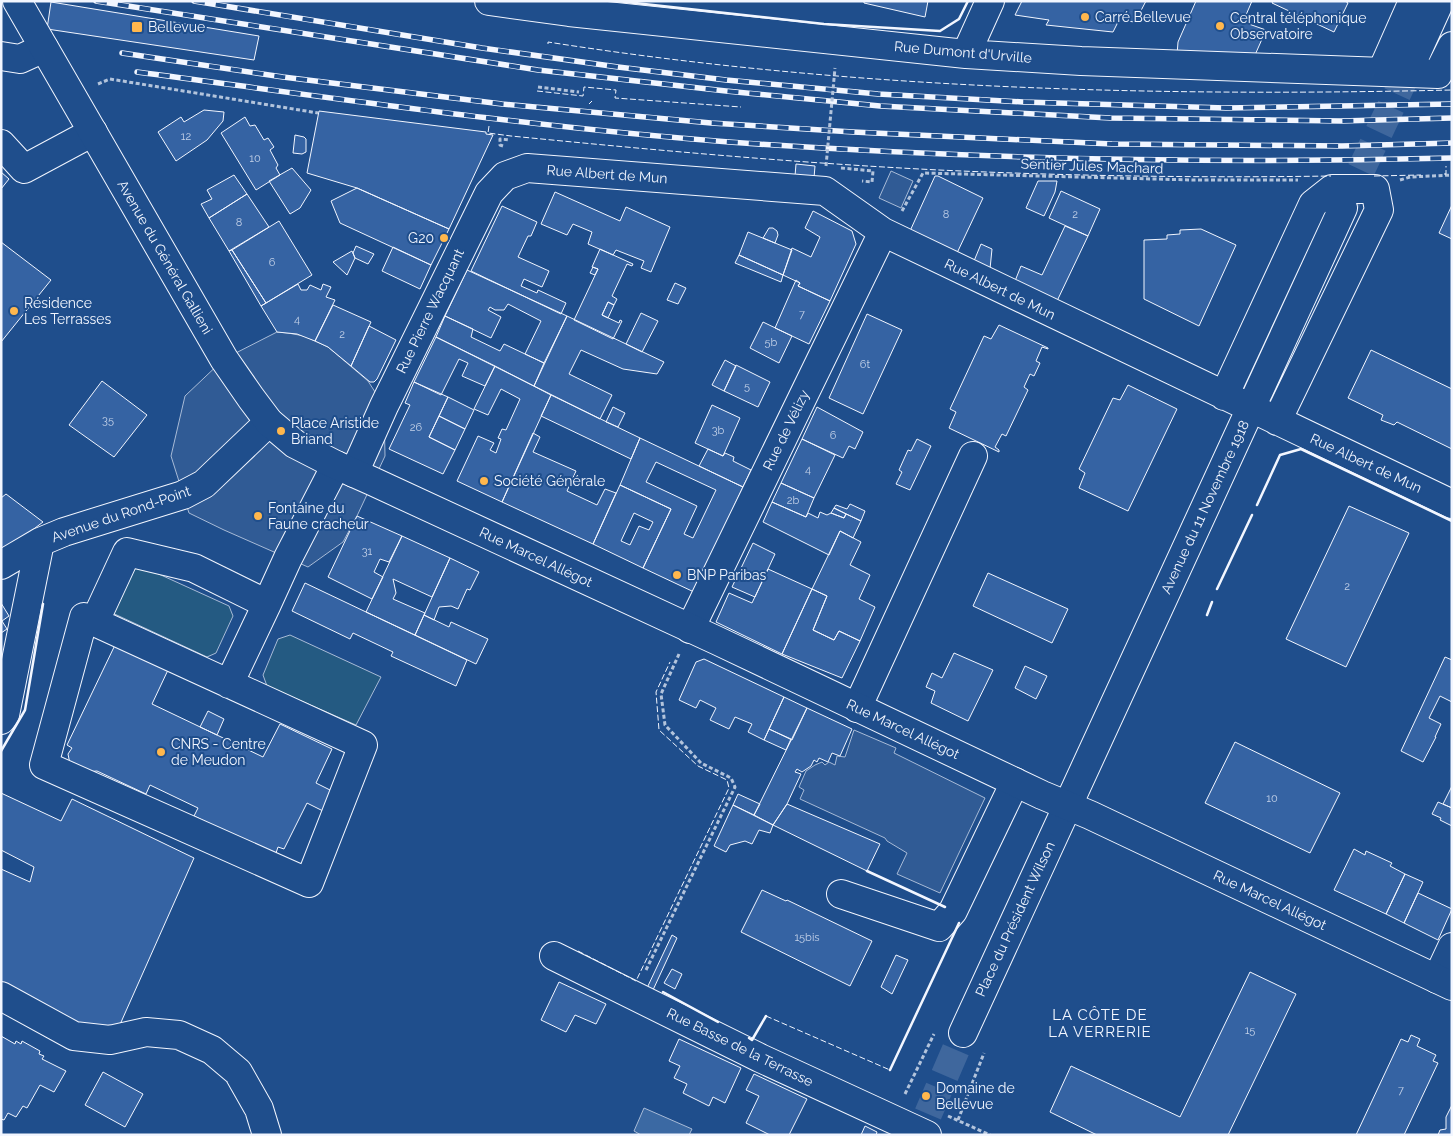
<svg xmlns="http://www.w3.org/2000/svg" width="1453" height="1136" viewBox="0 0 1453 1136" font-family="Raleway,sans-serif">
<style>
.grass{fill:#245a82;stroke:#a8bbd7}
.parking{fill:#305b95;stroke:#a8bbd7}
.water{fill:#3b69a3;stroke:#a8bbd7}
.building{fill:#3563a3;stroke:#f2f6ff;fill-rule:evenodd}
.lines{fill:none;stroke-linecap:round;stroke-linejoin:round}
.minor-tunnel{stroke:#3f679d;stroke-width:28;stroke-dasharray:28 14;stroke-linecap:butt}
.minor-casing{stroke:#f2f6ff;stroke-width:30}
.major-casing{stroke:#f2f6ff;stroke-width:30}
.path{stroke:#b3c4dc;stroke-width:3;stroke-dasharray:4 2.5;stroke-linecap:butt}
.minor{stroke:#1f4e8c;stroke-width:28}
.major{stroke:#1f4e8c;stroke-width:28}
.rail-casing{stroke:#f2f6ff;stroke-width:5.5}
.rail{stroke:#1f4e8c;stroke-width:4;stroke-dasharray:11;stroke-linecap:butt}
.path-bridge{stroke:#b3c4dc;stroke-width:3;stroke-dasharray:4 2.5;stroke-linecap:butt}
.fence{stroke:#f2f6ff;stroke-width:1;stroke-dasharray:6 2.5;stroke-linecap:butt}
.wall{stroke:#f2f6ff;stroke-width:2.5}
.poi-dot{fill:#ffb74d;stroke:#1f4e8c;stroke-width:2}
.labels{text-anchor:middle;dominant-baseline:central;stroke-width:4;stroke-linejoin:round;paint-order:stroke}
.number-label{font-size:11px;fill:#c3d1e8}
.poi-label{font-size:14px;fill:#f2f6ff;stroke:#1f4e8c;text-anchor:start}
.street-label{font-size:14px;fill:#f2f6ff;stroke:#1f4e8c}
.neighbourhood-label{font-size:15px;letter-spacing:1px;fill:#f2f6ff;stroke:#1f4e8c}
</style>
<rect width="100%" height="100%" fill="#1f4e8c"/>
<path class="grass" d="M 128,560 L 229,606 L 233,616 L 216,653 L 207,657 L 106,610 Z
M 290,635 L 381,677 L 356,725 L 267,686 L 263,675 L 278,639 Z"/>
<path class="parking" d="M 891,171 L 913,181 L 901,208 L 879,198 Z
M 277,332 L 288,333 L 304,336 L 328,347 L 368,381 L 384,406 L 385,456 L 357,516 L 343,542 L 308,567 L 224,530 L 189,513 L 171,456 L 185,396 L 224,359 Z
M 854,730 L 896,748 L 894,753 L 985,798 L 940,893 L 897,874 L 907,853 L 887,841 L 885,838 L 800,799 L 804,790 L 799,787 L 806,771 L 815,765 L 822,762 L 825,765 L 829,762 L 835,765 L 837,756 L 845,757 Z"/>
<path class="water" d="M 644,1108 L 692,1129 L 689,1135 L 641,1135 L 634,1131 Z"/>
<path class="building" d="M 864,1 L 928,1 L 925,17 L 864,3 Z
M 1022,1 L 1146,1 L 1135,22 L 1119,20 L 1113,32 L 1046,25 L 1049,20 L 1015,15 Z
M 1196,1 L 1252,1 L 1243,22 L 1266,30 L 1255,55 L 1177,55 L 1178,42 Z
M 1273,1 L 1345,1 L 1348,3 L 1334,32 L 1272,3 Z
M 51,2 L 259,36 L 254,60 L 47,29 Z
M 204,110 L 224,112 L 223,121 L 207,140 L 176,161 L 158,132 L 181,117 L 184,122 Z
M 319,111 L 486,132 L 486,134 L 493,135 L 449,229 L 357,188 L 307,173 Z
M 245,117 L 250,126 L 255,125 L 264,140 L 268,138 L 274,147 L 270,150 L 278,165 L 276,168 L 280,175 L 256,190 L 221,133 Z
M 295,135 L 304,137 L 306,139 L 306,152 L 302,154 L 293,153 Z
M 796,164 L 815,166 L 814,178 L 795,176 Z
M 292,168 L 311,190 L 300,208 L 290,214 L 269,181 Z
M 1,172 L 9,179 L 1,189 Z
M 234,175 L 247,194 L 209,218 L 201,204 L 212,199 L 207,190 Z
M 935,176 L 938,176 L 983,198 L 957,253 L 910,231 Z
M 1038,181 L 1057,181 L 1055,192 L 1044,216 L 1026,208 Z
M 357,188 L 449,229 L 431,265 L 340,223 L 331,201 Z
M 1061,191 L 1100,209 L 1088,236 L 1049,218 Z
M 555,192 L 620,221 L 626,207 L 670,227 L 651,272 L 641,268 L 644,261 L 616,250 L 613,255 L 588,244 L 592,232 L 573,224 L 567,235 L 541,224 Z
M 247,194 L 269,227 L 229,251 L 209,218 Z
M 1452,205 L 1452,239 L 1439,233 Z
M 502,206 L 537,222 L 531,236 L 528,236 L 518,257 L 549,271 L 542,287 L 524,279 L 521,286 L 537,293 L 538,290 L 566,303 L 561,314 L 471,271 Z
M 813,211 L 852,231 L 856,244 L 830,301 L 798,286 L 800,283 L 783,275 L 792,248 L 811,257 L 820,237 L 805,228 Z
M 279,221 L 312,275 L 266,303 L 232,250 Z
M 1065,226 L 1088,236 L 1057,301 L 1015,281 L 1021,266 L 1042,275 Z
M 769,228 L 773,228 L 777,231 L 778,235 L 775,243 L 763,238 Z
M 1201,229 L 1236,245 L 1199,326 L 1144,299 L 1144,240 L 1167,239 L 1167,235 L 1180,234 L 1180,230 Z
M 748,232 L 792,250 L 783,275 L 739,255 Z
M 1,242 L 51,280 L 1,342 Z
M 981,244 L 992,249 L 990,269 L 974,261 Z
M 356,246 L 374,254 L 368,264 L 355,258 L 353,253 Z
M 393,247 L 431,265 L 420,289 L 382,271 Z
M 600,249 L 633,264 L 632,266 L 627,264 L 612,296 L 617,299 L 614,305 L 608,302 L 602,315 L 619,323 L 620,320 L 622,321 L 613,339 L 574,320 L 598,269 L 592,267 Z
M 232,250 L 266,303 L 261,306 L 229,251 Z
M 352,251 L 355,258 L 347,275 L 333,262 Z
M 739,255 L 783,275 L 781,282 L 735,263 Z
M 593,267 L 598,269 L 595,275 L 590,273 Z
M 467,270 L 567,316 L 544,363 L 525,354 L 541,321 L 508,304 L 504,310 L 495,310 L 490,307 L 488,310 L 501,317 L 491,338 L 445,316 Z
M 796,280 L 800,283 L 798,286 L 830,301 L 809,344 L 775,328 Z
M 675,283 L 686,288 L 678,304 L 667,300 Z
M 298,284 L 301,290 L 307,290 L 310,285 L 321,290 L 323,284 L 331,287 L 326,297 L 335,300 L 315,341 L 297,334 L 277,332 L 261,306 Z
M 608,302 L 614,305 L 608,318 L 602,315 Z
M 333,305 L 371,322 L 351,366 L 328,347 L 315,341 Z
M 641,313 L 658,321 L 642,352 L 626,344 Z
M 867,314 L 902,330 L 863,414 L 829,398 Z
M 445,316 L 473,329 L 471,337 L 500,351 L 504,344 L 544,363 L 534,386 L 436,337 Z
M 567,316 L 664,362 L 657,374 L 623,369 L 581,350 L 569,374 L 612,395 L 600,419 L 534,386 Z
M 763,322 L 792,336 L 779,363 L 750,348 Z
M 999,325 L 1048,348 L 1048,349 L 1042,347 L 1036,361 L 1040,363 L 1034,376 L 1030,374 L 1024,387 L 1028,390 L 1006,436 L 1002,434 L 995,447 L 999,450 L 999,452 L 949,428 L 956,412 L 950,409 L 984,336 L 991,339 Z
M 369,326 L 396,340 L 377,379 L 374,382 L 370,382 L 351,366 Z
M 436,337 L 495,366 L 485,386 L 462,376 L 468,363 L 459,359 L 441,395 L 414,382 Z
M 1371,350 L 1452,389 L 1452,449 L 1397,422 L 1394,425 L 1381,420 L 1383,415 L 1348,398 Z
M 725,360 L 736,366 L 724,391 L 712,385 Z
M 736,365 L 770,382 L 758,407 L 724,391 Z
M 495,366 L 551,395 L 502,502 L 457,481 L 478,436 L 494,443 L 490,450 L 496,453 L 501,439 L 498,438 L 502,429 L 506,430 L 520,399 L 501,389 L 488,415 L 474,409 Z
M 102,381 L 147,415 L 114,457 L 69,425 Z
M 414,382 L 448,397 L 429,437 L 455,450 L 443,474 L 389,449 L 410,405 L 405,403 Z
M 1128,385 L 1177,409 L 1128,511 L 1079,488 L 1085,473 L 1079,469 L 1113,398 L 1120,400 Z
M 551,395 L 640,438 L 631,459 L 541,416 Z
M 448,397 L 474,410 L 465,429 L 439,416 Z
M 712,405 L 740,418 L 723,456 L 695,443 Z
M 613,407 L 625,413 L 618,427 L 606,422 Z
M 817,407 L 863,432 L 855,449 L 849,446 L 843,458 L 802,439 Z
M 439,416 L 465,429 L 455,450 L 429,437 Z
M 533,433 L 540,437 L 533,452 L 576,471 L 567,491 L 597,505 L 605,489 L 616,493 L 593,544 L 502,502 Z
M 640,438 L 743,487 L 694,592 L 643,568 L 671,509 L 620,485 ZM 656,462 L 716,490 L 693,538 L 684,534 L 697,506 L 646,482 Z
M 802,439 L 835,455 L 814,498 L 781,483 Z
M 917,439 L 931,446 L 910,490 L 896,484 L 902,472 L 899,470 L 908,450 L 911,451 Z
M 708,449 L 723,456 L 725,453 L 734,457 L 733,461 L 751,470 L 743,487 L 699,466 Z
M 781,483 L 814,498 L 806,517 L 772,502 Z
M 620,485 L 671,509 L 643,568 L 593,544 ZM 634,513 L 653,522 L 649,530 L 639,526 L 630,545 L 621,541 Z
M 6,494 L 43,522 L 3,552 L 1,549 L 1,498 Z
M 772,502 L 806,517 L 808,513 L 818,518 L 820,512 L 827,515 L 831,513 L 844,518 L 846,514 L 861,521 L 853,538 L 840,531 L 829,555 L 763,522 Z
M 850,504 L 865,511 L 861,521 L 834,508 L 836,505 L 847,509 Z
M 1349,506 L 1409,533 L 1346,667 L 1286,639 Z
M 834,508 L 846,514 L 844,518 L 831,513 Z
M 357,516 L 402,536 L 389,562 L 380,559 L 374,572 L 383,577 L 372,599 L 328,577 Z
M 840,531 L 861,542 L 850,565 L 870,575 L 859,599 L 875,607 L 860,641 L 839,631 L 834,640 L 813,630 L 827,596 L 812,589 Z
M 402,536 L 450,558 L 432,597 L 393,579 L 396,593 L 393,599 L 425,613 L 415,635 L 366,612 Z
M 753,543 L 775,554 L 755,597 L 732,587 Z
M 450,558 L 479,572 L 470,590 L 467,589 L 458,609 L 451,606 L 439,607 L 434,620 L 424,615 Z
M 768,569 L 812,589 L 782,654 L 716,622 L 729,593 L 752,603 Z
M 988,573 L 1068,609 L 1052,643 L 973,606 Z
M 305,583 L 467,660 L 456,686 L 391,656 L 393,652 L 353,633 L 350,639 L 292,611 Z
M 812,589 L 827,596 L 813,630 L 834,640 L 839,631 L 860,641 L 842,678 L 782,654 Z
M 1,603 L 9,616 L 2,621 L 7,629 L 1,633 Z
M 424,615 L 449,627 L 451,622 L 488,639 L 476,664 L 415,635 Z
M 115,645 L 168,670 L 152,704 L 263,757 L 280,724 L 332,749 L 316,783 L 332,791 L 323,811 L 307,803 L 284,849 L 278,847 L 276,853 L 268,859 L 243,840 L 194,816 L 198,808 L 150,785 L 146,794 L 97,771 L 86,772 L 70,764 L 68,754 L 72,748 L 67,745 Z
M 954,653 L 993,670 L 968,721 L 931,703 L 935,691 L 926,687 L 932,673 L 942,678 Z
M 1445,657 L 1452,660 L 1452,702 L 1440,696 L 1429,718 L 1441,724 L 1435,737 L 1436,737 L 1423,762 L 1401,751 Z
M 704,659 L 784,697 L 764,740 L 748,732 L 752,724 L 735,717 L 729,729 L 710,720 L 716,708 L 700,700 L 696,708 L 679,700 L 696,662 Z
M 1025,666 L 1047,676 L 1036,699 L 1015,688 Z
M 784,697 L 807,708 L 792,740 L 769,729 Z
M 807,708 L 852,729 L 840,756 L 832,753 L 828,762 L 819,758 L 817,762 L 814,760 L 811,766 L 802,772 L 797,769 L 795,772 L 801,774 L 787,804 L 773,825 L 754,815 Z
M 208,711 L 224,719 L 217,735 L 200,727 Z
M 769,729 L 791,739 L 786,750 L 764,740 Z
M 1235,742 L 1340,793 L 1310,853 L 1205,803 Z
M 1452,786 L 1452,808 L 1443,804 Z
M 1,793 L 61,821 L 72,799 L 194,858 L 118,1029 L 93,1031 L 1,985 L 1,869 L 30,882 L 34,867 L 1,850 Z
M 738,794 L 760,804 L 754,815 L 733,805 Z
M 1438,802 L 1452,808 L 1452,826 L 1440,820 L 1441,818 L 1432,814 Z
M 787,804 L 880,844 L 867,871 L 773,825 Z
M 733,805 L 773,825 L 770,833 L 759,830 L 752,844 L 745,841 L 730,845 L 726,852 L 714,846 Z
M 1354,849 L 1365,855 L 1366,851 L 1392,863 L 1390,866 L 1405,874 L 1386,914 L 1334,890 Z
M 1405,874 L 1423,882 L 1404,923 L 1386,914 Z
M 762,890 L 786,901 L 787,900 L 872,941 L 850,986 L 741,932 Z
M 1418,893 L 1452,909 L 1438,940 L 1404,923 Z
M 672,935 L 677,938 L 653,990 L 647,988 Z
M 896,955 L 908,960 L 892,994 L 881,987 Z
M 672,969 L 682,974 L 675,989 L 664,983 Z
M 1250,972 L 1296,994 L 1228,1135 L 1097,1135 L 1050,1112 L 1071,1066 L 1180,1117 Z
M 559,982 L 606,1004 L 596,1024 L 575,1015 L 566,1032 L 541,1020 Z
M 1411,1035 L 1420,1039 L 1417,1046 L 1436,1055 L 1433,1061 L 1438,1063 L 1404,1135 L 1356,1135 L 1401,1039 L 1408,1042 Z
M 1,1036 L 15,1044 L 16,1041 L 21,1044 L 22,1041 L 40,1051 L 39,1054 L 44,1056 L 42,1059 L 66,1071 L 54,1092 L 40,1085 L 27,1108 L 23,1106 L 16,1117 L 8,1113 L 4,1120 L 1,1119 Z
M 679,1039 L 741,1068 L 725,1103 L 713,1097 L 709,1106 L 683,1093 L 687,1084 L 674,1078 L 680,1066 L 669,1061 Z
M 103,1072 L 143,1094 L 125,1127 L 85,1105 Z
M 754,1074 L 807,1099 L 789,1135 L 770,1135 L 746,1123 L 759,1096 L 746,1090 Z
M 1452,1105 L 1452,1135 L 1438,1135 L 1440,1130 L 1446,1129 L 1446,1117 Z
M 865,1126 L 877,1132 L 876,1135 L 861,1135 Z"/>
<g class="lines">
<path class="minor-tunnel" d="M 1343,208 L 1415,56
M 928,1114 L 963,1033"/>
<g class="minor-casing">
<path id="minor" d="M 489,1 L 569,12 L 966,54 L 1081,61 L 1438,74 L 1452,46
M 966,54 L 990,1
M 1,56 L 20,59 L 44,48
M 1415,56 L 1440,1
M 1382,71 L 1413,1
M 1,144 L 24,169 L 93,132
M 1224,396 L 1313,204 L 1332,189 L 1375,189 L 1379,210 L 1277,421
M 354,473 L 384,406 L 489,193 L 505,176 L 527,168 L 825,191 L 883,232 L 1452,504
M 1,565 L 40,542
M 84,617 L 363,745 L 309,883 L 44,765 Z
M 95,621 L 127,552 L 194,568 L 267,604 L 288,558 L 336,465
M 690,629 L 883,232
M 229,684 L 267,604
M 857,708 L 973,456
M 1,720 L 5,715 L 40,542 L 64,532 L 183,495 L 204,484 L 269,422
M 841,894 L 939,927 L 953,911 L 1015,782
M 554,956 L 760,1058 L 927,1135
M 1437,979 L 1452,947
M 1,996 L 74,1036 L 110,1040 L 146,1032 L 179,1035 L 212,1050 L 238,1072 L 259,1109 L 267,1135
M 963,1033 L 1343,208"/>
</g>
<g class="major-casing">
<path id="major" d="M 17,1 L 224,359 L 251,398 L 269,422 L 295,444 L 336,465 L 372,481 L 718,641 L 1042,795 L 1090,815 L 1452,986"/>
</g>
<path class="path" d="M 98,84 L 110,79 L 318,113
M 538,87 L 579,92
M 503,146 L 500,145 L 500,139 L 510,140
M 841,168 L 873,171 L 872,182 L 862,181
M 1400,180 L 1410,177 L 1452,175
M 902,211 L 923,173 L 1193,180 L 1298,180
M 646,970 L 735,787 L 731,778 L 701,763 L 665,725 L 661,694 L 679,654
M 905,1094 L 934,1034
M 948,1116 L 990,1135
M 958,1120 L 984,1053"/>
<use href="#minor" class="minor"/>
<use href="#major" class="major"/>
<g class="rail-casing">
<path id="rail" d="M 96,1 L 538,70 L 726,91 L 880,106 L 1110,118 L 1341,121 L 1452,118
M 194,1 L 482,48 L 618,67 L 726,80 L 878,94 L 1023,102 L 1226,108 L 1452,104
M 122,53 L 283,77 L 502,104 L 711,123 L 853,132 L 1112,144 L 1342,146 L 1452,143
M 137,72 C 334,98 531,127 729,142 C 970,159 1211,164 1452,158"/>
</g>
<use href="#rail" class="rail"/>
<path class="path-bridge" d="M 826,166 L 835,68"/>
<path class="fence" d="M 548,44 L 548,42 C 847,89 1150,97 1452,90
M 537,91 L 583,96 L 584,87 L 616,90 L 615,98 L 741,107
M 589,104 L 592,101
M 489,126 L 488,133 L 511,136 C 653,150 796,163 939,170 C 1069,176 1200,178 1331,176
M 1444,174 L 1446,174 L 1446,166
M 1374,176 L 1421,175
M 578,951 L 636,981 L 729,788 L 727,780 L 698,766 L 659,730 L 656,692 L 670,662
M 766,1016 L 890,1070"/>
<path class="wall" d="M 617,1 L 824,24 L 940,31 L 959,19 L 968,1
M 1257,505 L 1280,455 L 1301,449 L 1452,521
M 1217,589 L 1252,515
M 1207,615 L 1212,602
M 1,751 L 25,710 L 43,604
M 867,871 L 945,907
M 663,992 L 718,1022
M 749,1038 L 752,1040 L 766,1016
M 890,1070 L 959,923"/>
</g>
<g class="poi-dot">
<circle cx="1085" cy="17" r="5"/>
<circle cx="1220" cy="26" r="5"/>
<rect x="131" y="21" width="12" height="12" rx="2.5"/>
<circle cx="444" cy="238" r="5"/>
<circle cx="14" cy="311" r="5"/>
<circle cx="281" cy="431" r="5"/>
<circle cx="484" cy="481" r="5"/>
<circle cx="258" cy="516" r="5"/>
<circle cx="677" cy="575" r="5"/>
<circle cx="161" cy="752" r="5"/>
<circle cx="926" cy="1096" r="5"/>
</g>
<g class="labels">
<g class="number-label">
<text x="186" y="136">12</text>
<text x="255" y="158">10</text>
<text x="946" y="214">8</text>
<text x="1075" y="214">2</text>
<text x="239" y="222">8</text>
<text x="272" y="262">6</text>
<text x="802" y="314">7</text>
<text x="297" y="319">4</text>
<text x="342" y="334">2</text>
<text x="771" y="342">5b</text>
<text x="865" y="364">6t</text>
<text x="747" y="386">5</text>
<text x="108" y="420">35</text>
<text x="416" y="427">26</text>
<text x="718" y="430">3b</text>
<text x="833" y="435">6</text>
<text x="808" y="469">4</text>
<text x="793" y="500">2b</text>
<text x="367" y="551">31</text>
<text x="1347" y="586">2</text>
<text x="1272" y="798">10</text>
<text x="807" y="937">15bis</text>
<text x="1250" y="1030">15</text>
<text x="1401" y="1090">7</text>
</g>
<g class="poi-label">
<text x="1095" y="17">Carré Bellevue</text>
<text x="1230" y="18">Central téléphonique<tspan x="1230" dy="16">Observatoire</tspan></text>
<text x="148" y="27">Bellevue</text>
<text x="434" y="238" text-anchor="end">G20</text>
<text x="24" y="303">Résidence<tspan x="24" dy="16">Les Terrasses</tspan></text>
<text x="291" y="423">Place Aristide<tspan x="291" dy="16">Briand</tspan></text>
<text x="494" y="481">Société Générale</text>
<text x="268" y="508">Fontaine du<tspan x="268" dy="16">Faune cracheur</tspan></text>
<text x="687" y="575">BNP Paribas</text>
<text x="171" y="744">CNRS - Centre<tspan x="171" dy="16">de Meudon</tspan></text>
<text x="936" y="1088">Domaine de<tspan x="936" dy="16">Bellevue</tspan></text>
</g>
<g class="street-label">
<text transform="translate(963 52) rotate(5)">Rue Dumont d'Urville</text>
<text transform="translate(1092 166) rotate(2)">Sentier Jules Machard</text>
<text transform="translate(607 174) rotate(4)">Rue Albert de Mun</text>
<text transform="translate(165 257) rotate(60)">Avenue du Général Gallieni</text>
<text transform="translate(1000 289) rotate(26)">Rue Albert de Mun</text>
<text transform="translate(430 311) rotate(-64)">Rue Pierre Wacquant</text>
<text transform="translate(786 430) rotate(-64)">Rue de Vélizy</text>
<text transform="translate(1366 463) rotate(25)">Rue Albert de Mun</text>
<text transform="translate(1205 507) rotate(-65)">Avenue du 11 Novembre 1918</text>
<text transform="translate(121 514) rotate(-19)">Avenue du Rond-Point</text>
<text transform="translate(536 557) rotate(25)">Rue Marcel Allégot</text>
<text transform="translate(903 729) rotate(25)">Rue Marcel Allégot</text>
<text transform="translate(1270 900) rotate(25)">Rue Marcel Allégot</text>
<text transform="translate(1015 919) rotate(-65)">Place du Président Wilson</text>
<text transform="translate(740 1047) rotate(26)">Rue Basse de la Terrasse</text>
</g>
<g class="neighbourhood-label">
<text x="1100" y="1015">LA CÔTE DE<tspan x="1100" dy="17">LA VERRERIE</tspan></text>
</g>
</g>
<rect width="1453" height="1136" fill="none" stroke="#f2f6ff" stroke-width="5"/>
</svg>
